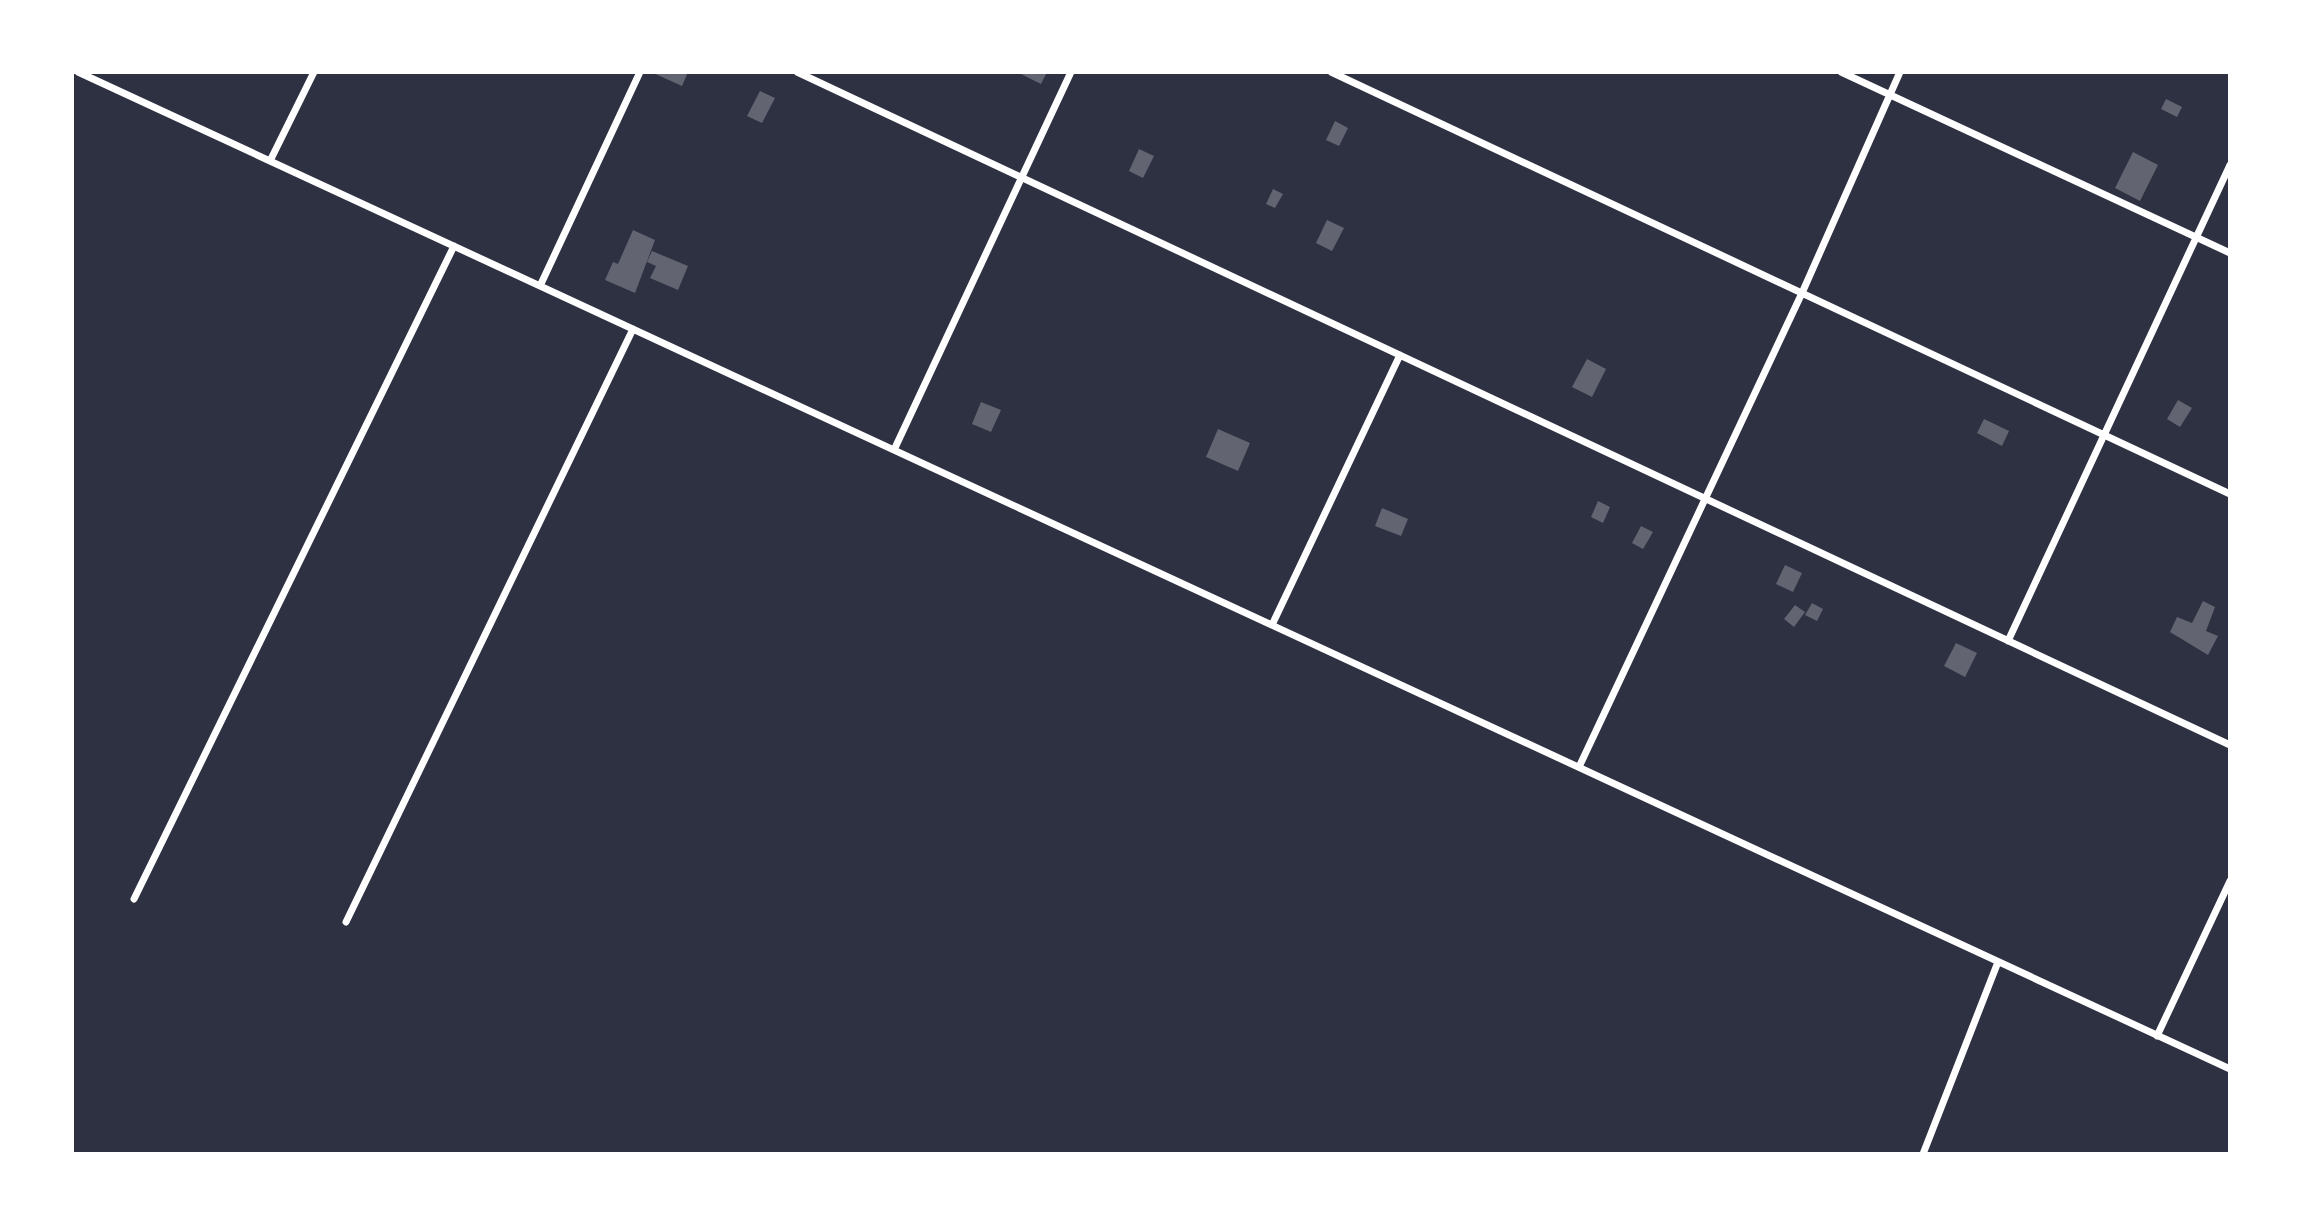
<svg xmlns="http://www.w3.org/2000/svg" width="2302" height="1226" viewBox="0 0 2302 1226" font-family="'Open Sans',sans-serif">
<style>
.building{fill:#626471}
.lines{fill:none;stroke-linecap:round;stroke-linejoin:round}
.minor{stroke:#fff;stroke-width:7}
</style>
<rect width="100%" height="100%" fill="#2d3142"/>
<path class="building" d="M 651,72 L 688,72 L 682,86 Z
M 1017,72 L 1047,72 L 1041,84 Z
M 760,91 L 775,98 L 762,123 L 747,116 Z
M 2166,99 L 2182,107 L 2177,117 L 2161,109 Z
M 1335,121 L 1348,128 L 1339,146 L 1326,140 Z
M 1139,149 L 1154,156 L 1143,178 L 1129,171 Z
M 2133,152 L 2158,165 L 2140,201 L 2115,188 Z
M 1273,189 L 1283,194 L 1275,208 L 1266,204 Z
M 1327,220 L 1344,228 L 1332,251 L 1316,243 Z
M 633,230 L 655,240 L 635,293 L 605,280 L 613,262 L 618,264 Z
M 652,251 L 688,266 L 678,290 L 650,278 L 656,266 L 647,262 Z
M 1587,359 L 1606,369 L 1592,397 L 1572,387 Z
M 2178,400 L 2192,408 L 2180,427 L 2167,419 Z
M 981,402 L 1001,410 L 991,432 L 972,424 Z
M 1984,419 L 2009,431 L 2002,446 L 1977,433 Z
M 1218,429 L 1250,443 L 1238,471 L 1206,457 Z
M 1598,501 L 1610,507 L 1603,523 L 1591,517 Z
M 1382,508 L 1408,519 L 1401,536 L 1375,526 Z
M 1641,526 L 1653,532 L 1643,549 L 1632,543 Z
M 1785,565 L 1802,573 L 1793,592 L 1776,584 Z
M 2203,601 L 2215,607 L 2206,631 L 2218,636 L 2208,655 L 2170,632 L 2177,617 L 2192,623 Z
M 1812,603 L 1823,609 L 1817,621 L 1805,615 Z
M 1795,605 L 1805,612 L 1794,627 L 1784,619 Z
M 1956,643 L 1977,653 L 1965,677 L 1944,666 Z"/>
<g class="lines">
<path class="minor" d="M 78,72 L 2230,1069
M 797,72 L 2230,745
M 1331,72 L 2230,494
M 1841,72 L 2230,253
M 270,161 L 314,72
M 540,286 L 640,72
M 894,450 L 1071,72
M 1272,625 L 1400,355
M 2008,641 L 2230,165
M 1579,767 L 1802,293 L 1900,72
M 134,899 L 454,246
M 346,922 L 633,329
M 2157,1036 L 2230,881
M 1923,1154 L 1998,962"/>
</g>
<rect width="2302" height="1226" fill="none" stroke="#ffffff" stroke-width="148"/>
</svg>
